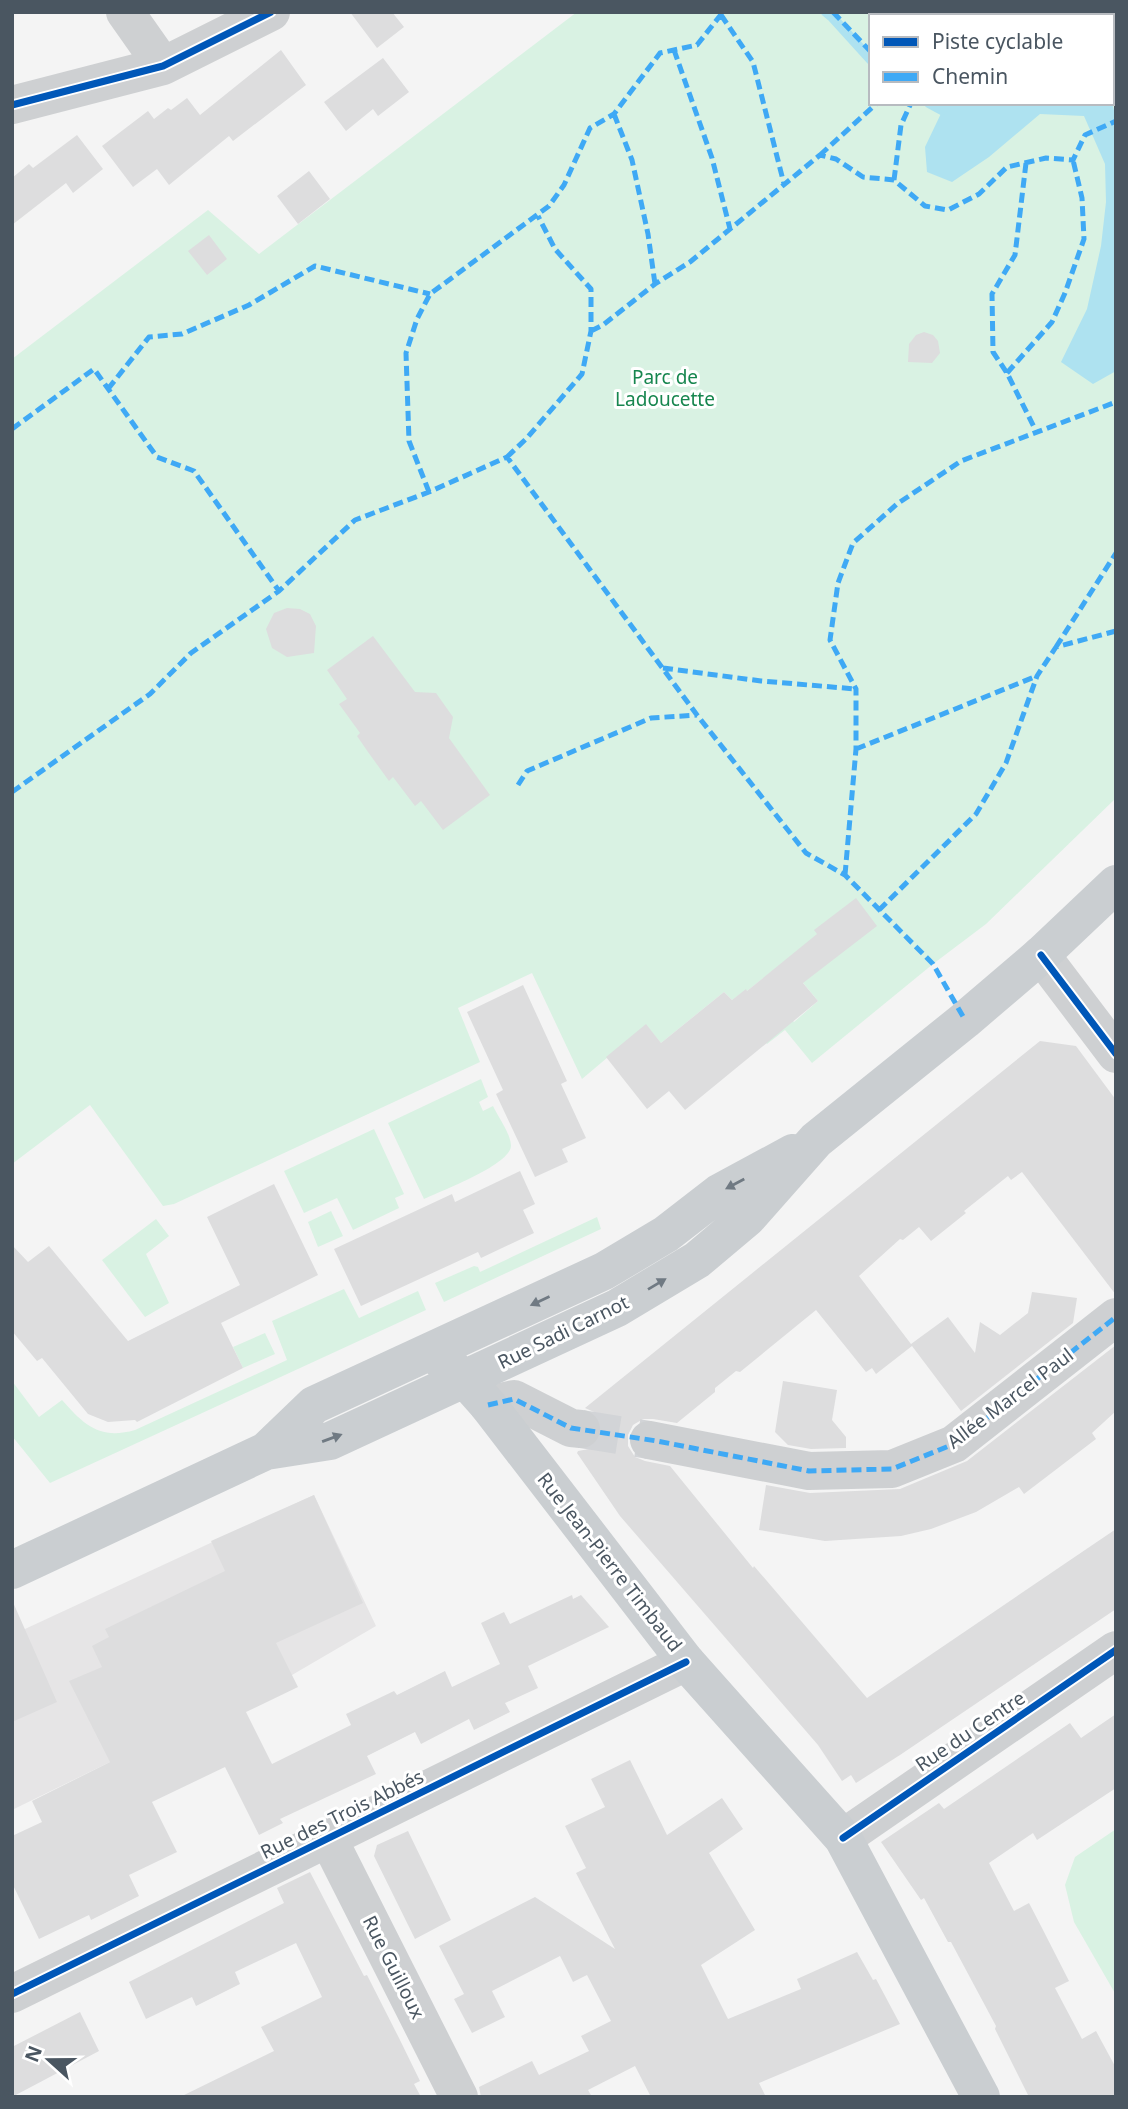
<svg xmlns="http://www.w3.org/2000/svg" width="1128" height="2109" viewBox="0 0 1128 2109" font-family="'Noto Sans',sans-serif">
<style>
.education{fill:#e6e5e6}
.green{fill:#d9f2e3;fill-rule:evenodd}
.water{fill:#aee2f0}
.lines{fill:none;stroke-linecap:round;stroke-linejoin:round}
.stream{stroke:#aee2f0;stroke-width:10}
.building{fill:#ddddde}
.minor-tunnel{stroke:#d2d4d7;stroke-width:38;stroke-dasharray:38 19;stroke-linecap:butt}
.minor{stroke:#ced0d2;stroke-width:38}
.major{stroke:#caced1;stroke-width:38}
.quiet{stroke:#3fa9f5;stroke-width:5;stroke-dasharray:10 5;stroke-linecap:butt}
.cycleway-casing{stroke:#fff;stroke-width:11}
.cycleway{stroke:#0057b8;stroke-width:7}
.oneway{fill:#707a83}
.labels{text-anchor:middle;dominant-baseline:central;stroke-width:6;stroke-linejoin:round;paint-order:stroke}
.park-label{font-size:19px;fill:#17864f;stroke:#fff}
.street-label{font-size:19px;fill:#4a5661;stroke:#fff}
</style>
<rect width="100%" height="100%" fill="#f4f4f4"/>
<path class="education" d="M 314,1495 L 376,1626 L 292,1675 L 259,1689 L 12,1810 L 12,1635 Z"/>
<path class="green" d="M 577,12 L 1116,12 L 1116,798 L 986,924 L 933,964 L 812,1063 L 785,1030 L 767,1044 L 752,1026 L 779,1004 L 794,1022 L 818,1001 L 785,961 L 747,991 L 746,990 L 732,1000 L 724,992 L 661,1043 L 646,1025 L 582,1079 L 532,973 L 458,1008 L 480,1062 L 174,1204 L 163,1206 L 90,1105 L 12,1164 L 12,359 L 208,210 L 259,254 ZM 871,16 L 1112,16 L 1112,103 L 871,103 Z
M 481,1079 L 488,1097 L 479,1102 L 483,1111 L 493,1106 C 498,1117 511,1134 511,1146 C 510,1165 441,1191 424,1199 L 388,1123 Z
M 374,1129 L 404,1194 L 395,1198 L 399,1208 L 353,1230 L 337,1198 L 304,1213 L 284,1171 Z
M 331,1211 L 343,1236 L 318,1247 L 308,1222 Z
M 597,1217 L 601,1229 L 444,1302 L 435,1283 L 474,1266 L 478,1267 L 480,1272 Z
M 156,1219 L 169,1236 L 146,1254 L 169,1303 L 145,1317 L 102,1260 Z
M 344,1289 L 359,1318 L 418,1291 L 426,1310 L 50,1483 L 12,1436 L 12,1381 L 39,1417 L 62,1400 C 84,1425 100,1440 135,1430 L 287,1360 L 272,1321 Z
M 265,1333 L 275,1354 L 243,1368 L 233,1347 Z
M 1116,1829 L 1116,1995 L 1074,1922 L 1065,1885 L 1075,1857 Z"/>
<path class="water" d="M 946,103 L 1112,103 L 1116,117 L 1116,371 L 1093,384 L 1061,362 L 1087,309 L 1101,246 L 1106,202 L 1105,164 L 1084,116 L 1040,114 L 989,157 L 952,182 L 927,172 L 925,147 Z"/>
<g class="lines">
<path class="stream" d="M 826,12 L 832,17 L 871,60
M 929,103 L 942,110"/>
</g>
<path class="building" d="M 350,12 L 392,12 L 404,27 L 377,48 Z
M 281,50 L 306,85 L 233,141 L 229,136 L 169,185 L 157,169 L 133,187 L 102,146 L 148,111 L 154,119 L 168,108 L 171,110 L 187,98 L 200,115 Z
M 383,58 L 409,92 L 378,116 L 373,109 L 346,131 L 324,102 Z
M 77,135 L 103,169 L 73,193 L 66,183 L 12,225 L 12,178 L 29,164 L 33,168 Z
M 309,171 L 330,199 L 298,224 L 277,196 Z
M 209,235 L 227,259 L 207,275 L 188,251 Z
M 924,332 L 933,335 L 938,341 L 940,353 L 932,363 L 908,362 L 909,344 L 916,335 Z
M 287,608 L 300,609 L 310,614 L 316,626 L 314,653 L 287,657 L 272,648 L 266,629 L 274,613 Z
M 373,636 L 415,692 L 436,693 L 453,717 L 449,738 L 490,795 L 443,830 L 421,801 L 415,806 L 393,777 L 389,781 L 368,752 L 357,736 L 360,733 L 339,704 L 347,699 L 327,670 Z
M 856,898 L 877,926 L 803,983 L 818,1001 L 685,1110 L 669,1091 L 647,1109 L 606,1057 L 646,1024 L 661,1043 L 724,992 L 732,1000 L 746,989 L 747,991 L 817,934 L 814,930 Z
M 523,985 L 567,1081 L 561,1084 L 586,1138 L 562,1149 L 568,1162 L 535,1177 L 496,1094 L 503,1090 L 467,1012 Z
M 1040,1041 L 1076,1046 L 1116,1100 L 1116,1295 L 1022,1172 L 1011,1180 L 1008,1176 L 964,1211 L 966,1213 L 931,1241 L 919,1227 L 903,1240 L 900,1239 L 859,1276 L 911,1344 L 948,1317 L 975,1353 L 980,1322 L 1000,1335 L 1028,1313 L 1032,1292 L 1077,1298 L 1073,1323 L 961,1411 L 912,1346 L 876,1374 L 872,1368 L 866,1372 L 816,1310 L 740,1372 L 736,1371 L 715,1388 L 715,1392 L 677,1423 L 653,1419 L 643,1419 L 633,1425 L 628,1435 L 628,1446 L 635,1457 L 645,1461 L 670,1466 L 753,1568 L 754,1566 L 867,1698 L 1116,1529 L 1116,1609 L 900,1755 L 856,1783 L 851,1775 L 842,1781 L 818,1745 L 620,1516 L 577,1453 L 578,1451 L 589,1449 L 598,1442 L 603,1432 L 601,1419 L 594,1412 L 585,1408 Z
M 520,1171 L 535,1204 L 523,1210 L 534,1233 L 481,1258 L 478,1252 L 361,1306 L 334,1249 L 452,1194 L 455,1202 Z
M 274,1184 L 318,1275 L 221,1323 L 243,1368 L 137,1422 L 135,1420 L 108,1422 L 88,1414 L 42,1358 L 37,1361 L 12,1331 L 12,1245 L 28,1262 L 49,1246 L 128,1341 L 240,1285 L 207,1217 Z
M 1116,1345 L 1116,1411 L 1092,1433 L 1096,1439 L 1024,1494 L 1019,1487 L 976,1512 L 931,1529 L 901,1536 L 825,1541 L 759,1530 L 766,1485 L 810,1493 L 900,1489 L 967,1461 Z
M 783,1381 L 837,1390 L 832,1420 L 846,1437 L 846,1448 L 811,1449 L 788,1445 L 775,1432 Z
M 314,1495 L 363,1603 L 276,1643 L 298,1687 L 246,1712 L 272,1764 L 351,1725 L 346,1714 L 394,1691 L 397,1695 L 445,1671 L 452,1687 L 500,1664 L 481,1623 L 504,1612 L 510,1624 L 572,1595 L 573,1599 L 581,1595 L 609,1627 L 528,1666 L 538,1688 L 505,1703 L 510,1712 L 474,1730 L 469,1719 L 421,1744 L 415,1732 L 367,1756 L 376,1774 L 280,1819 L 283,1823 L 259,1835 L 225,1767 L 152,1802 L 177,1852 L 129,1875 L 139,1896 L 91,1920 L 89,1915 L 39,1939 L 12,1883 L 12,1836 L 42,1822 L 32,1801 L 110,1762 L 69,1681 L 102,1667 L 92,1646 L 109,1637 L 105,1629 L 225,1571 L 211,1541 Z
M 12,1600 L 57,1702 L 12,1722 Z
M 1116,1714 L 1116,1788 L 1037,1840 L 1033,1833 L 989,1863 L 1014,1911 L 1029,1903 L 1042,1928 L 1069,1981 L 1055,1988 L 1082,2039 L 1096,2031 L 1116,2068 L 1116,2097 L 1029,2097 L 995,2029 L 996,2026 L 951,1942 L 948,1942 L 924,1898 L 921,1900 L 881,1842 L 939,1803 L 944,1809 L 1070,1723 L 1081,1738 Z
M 630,1760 L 667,1835 L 722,1798 L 743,1829 L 709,1853 L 755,1930 L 701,1965 L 728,2019 L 801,1989 L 797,1979 L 857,1952 L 873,1980 L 876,1979 L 900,2024 L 759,2083 L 766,2097 L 651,2097 L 635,2066 L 588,2090 L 592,2097 L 481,2097 L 479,2087 L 532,2061 L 539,2075 L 589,2051 L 581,2036 L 611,2021 L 587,1975 L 573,1982 L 560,1956 L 492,1991 L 505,2017 L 472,2033 L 454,1999 L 464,1994 L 439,1946 L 535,1897 L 615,1949 L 576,1873 L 586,1868 L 565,1826 L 605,1807 L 591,1779 Z
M 408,1831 L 451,1920 L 415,1939 L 374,1856 L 377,1845 Z
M 310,1872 L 364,1976 L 367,1975 L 399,2038 L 420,2081 L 414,2084 L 421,2097 L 180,2097 L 274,2051 L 261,2027 L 322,1997 L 296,1943 L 235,1972 L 240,1984 L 196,2006 L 192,1997 L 146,2019 L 129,1982 L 284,1903 L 277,1888 Z
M 80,2012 L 99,2051 L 12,2097 L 12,2047 Z"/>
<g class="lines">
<path class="minor-tunnel" d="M 581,1429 L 649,1440"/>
<path class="minor" d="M 125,12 L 163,66
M 12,105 L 163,66 L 271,12
M 1041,955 L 1116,1054
M 488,1405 L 514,1399 L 571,1428 L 581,1429
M 649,1440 L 809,1471 L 892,1469 L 954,1444 L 1116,1317
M 328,1838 L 459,2097
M 843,1838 L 1116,1650
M 12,1994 L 686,1662"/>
<path class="major" d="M 431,1352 L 464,1378 L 488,1405 L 686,1662 L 843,1838 L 981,2097
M 266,1451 L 314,1405 L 604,1271 L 666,1234 L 719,1193 L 793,1153
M 12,1570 L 266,1451 L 330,1441 L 617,1308 L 697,1260 L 747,1218 L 816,1140 L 965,1020 L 1041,955 L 1116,884"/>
<path class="quiet" d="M 833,12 L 871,52
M 721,15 L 753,62 L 784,184
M 970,16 L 973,12
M 1112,20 L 1116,24
M 674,50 L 712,158 L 730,229
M 614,114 L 632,160 L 648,234 L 655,284
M 820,155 L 877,103
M 1026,163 L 1015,255 L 992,294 L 993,352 L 1007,373 L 1037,433
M 894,180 L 901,125 L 911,103
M 591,331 L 603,325 L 655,284 L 690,262 L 820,155 L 836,159 L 863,177 L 894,180 L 925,206 L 948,210 L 979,194 L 1007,167 L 1046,158 L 1073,160 L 1085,135 L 1116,121
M 1007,373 L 1052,322 L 1065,293 L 1084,239 L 1082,198 L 1073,160
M 108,389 L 149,337 L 182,334 L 249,305 L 315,266 L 430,294
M 12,429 L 94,369 L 157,457 L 194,471 L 279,591
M 507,457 L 526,439 L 582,374 L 591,331 L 591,289 L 555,249 L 538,216
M 429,492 L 409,441 L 406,353 L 417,319 L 430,294 L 549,206 L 564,185 L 590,128 L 614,114 L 660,53 L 697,45 L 723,12
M 1056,647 L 1116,553
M 663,668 L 761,681 L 856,689
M 856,749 L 1037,676
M 518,785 L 527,771 L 651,718 L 697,715
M 12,792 L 150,694 L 191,653 L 279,591 L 355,520 L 429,492 L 507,457 L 697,715 L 806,853 L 845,875 L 933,964 L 965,1020
M 845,875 L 856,749 L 856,689 L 830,640 L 838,583 L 853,543 L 897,504 L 961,461 L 1116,402
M 879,910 L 976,814 L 1006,763 L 1037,676 L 1056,647 L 1116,631
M 488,1405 L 514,1399 L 571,1428 L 657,1441 L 809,1471 L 892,1469 L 954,1444 L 1116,1317"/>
<g class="cycleway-casing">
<path id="cycleway" d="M 12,105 L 163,66 L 271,12
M 1041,955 L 1116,1054
M 843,1838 L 1116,1650
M 12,1994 L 686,1662"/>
</g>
<use href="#cycleway" class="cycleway"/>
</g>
<defs><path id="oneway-solid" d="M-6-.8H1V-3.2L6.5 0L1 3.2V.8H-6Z" transform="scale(1.75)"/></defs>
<g class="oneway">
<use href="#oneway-solid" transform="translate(735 1184) rotate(152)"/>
<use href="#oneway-solid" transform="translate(657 1284) rotate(-31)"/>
<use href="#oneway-solid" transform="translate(540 1301) rotate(155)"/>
<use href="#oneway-solid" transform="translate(332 1438) rotate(-20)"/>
</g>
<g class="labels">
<g class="park-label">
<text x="665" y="377">Parc de<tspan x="665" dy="22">Ladoucette</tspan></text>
</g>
<g class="street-label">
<text transform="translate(563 1332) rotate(-26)">Rue Sadi Carnot</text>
<text transform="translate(1010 1398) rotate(-37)">Allée Marcel Paul</text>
<text transform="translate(610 1562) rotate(52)">Rue Jean-Pierre Timbaud</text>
<text transform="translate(970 1731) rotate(-34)">Rue du Centre</text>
<text transform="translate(342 1814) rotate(-26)">Rue des Trois Abbés</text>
<text transform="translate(394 1967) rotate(63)">Rue Guilloux</text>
</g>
</g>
<rect width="1128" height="2109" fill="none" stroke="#4a5661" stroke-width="28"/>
<rect x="869" y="14" width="245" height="91" fill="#ffffff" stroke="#b7bbc0" stroke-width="2"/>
<rect x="883" y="37" width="35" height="10" fill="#0057b8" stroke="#b7bbc0" stroke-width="2"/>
<text x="932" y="49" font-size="21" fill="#4a5661">Piste cyclable</text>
<rect x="883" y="72" width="35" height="10" fill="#3fa9f5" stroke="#b7bbc0" stroke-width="2"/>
<text x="932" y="84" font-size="21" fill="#4a5661">Chemin</text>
<g transform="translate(49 2060) rotate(291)" stroke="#ffffff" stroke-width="5" paint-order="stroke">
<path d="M0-5L12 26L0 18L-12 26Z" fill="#4a5661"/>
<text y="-10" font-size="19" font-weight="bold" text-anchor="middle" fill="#4a5661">N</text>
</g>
</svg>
